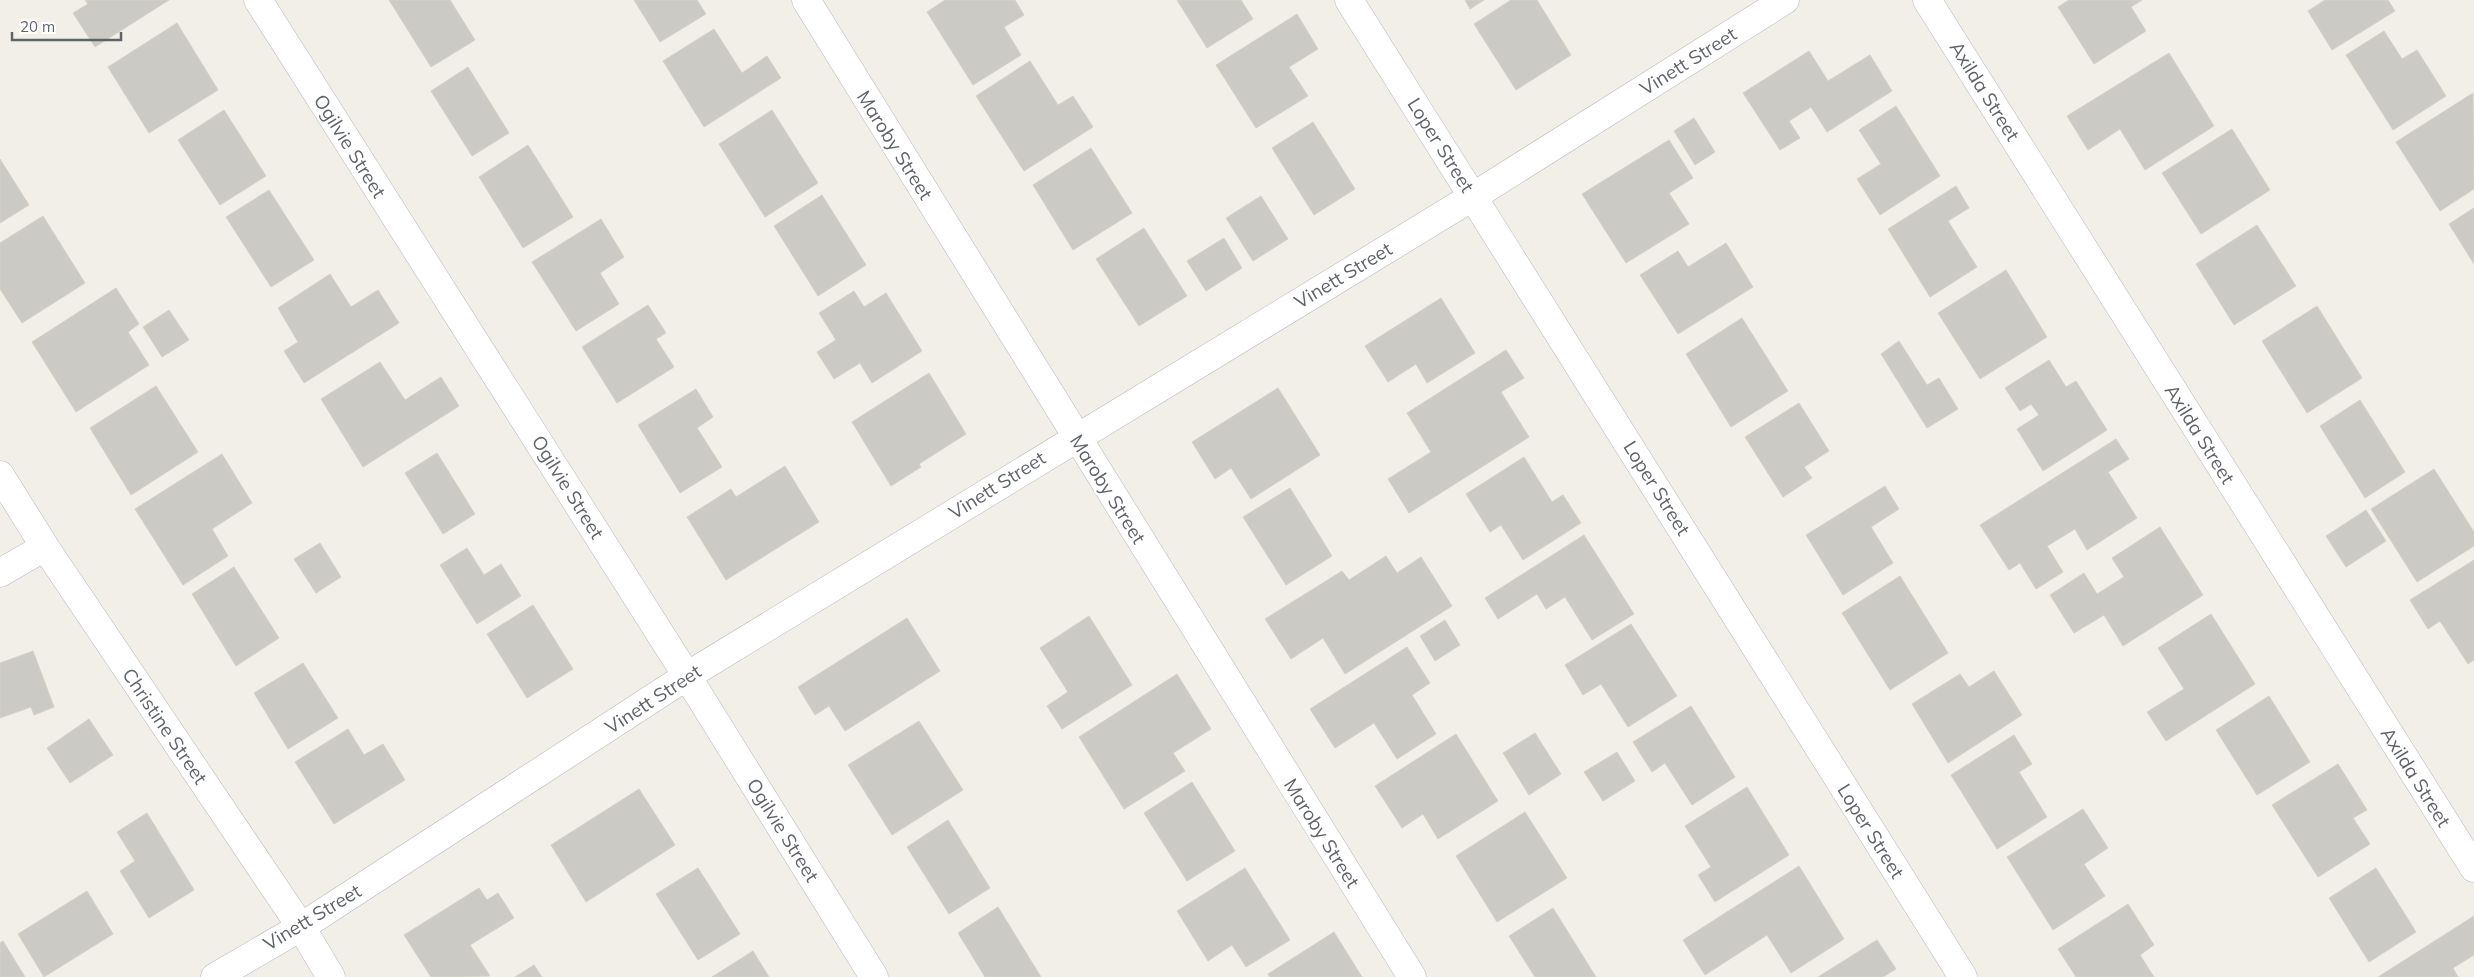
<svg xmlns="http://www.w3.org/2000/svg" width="2474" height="977" viewBox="0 0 2474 977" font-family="Mulish,sans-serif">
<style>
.building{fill:#cccac5;stroke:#d6d1c6}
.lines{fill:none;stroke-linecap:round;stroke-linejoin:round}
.street-casing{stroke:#b5b8bc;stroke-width:29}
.street{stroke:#fff;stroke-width:28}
.labels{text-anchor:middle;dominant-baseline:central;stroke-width:4.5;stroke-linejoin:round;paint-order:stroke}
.street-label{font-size:19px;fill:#5f6368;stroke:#fff}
</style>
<rect width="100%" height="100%" fill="#f1efe8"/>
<path class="building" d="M 85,0 L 169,0 L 95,47 L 73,13 L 88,4 Z
M 389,0 L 450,0 L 475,40 L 431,67 Z
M 634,0 L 697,0 L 706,14 L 660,42 Z
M 945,0 L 1015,0 L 1024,15 L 1004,27 L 1021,55 L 973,85 L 927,12 Z
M 1177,0 L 1241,0 L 1253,19 L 1207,48 Z
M 1465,0 L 1484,0 L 1470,9 Z
M 1511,0 L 1537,0 L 1571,55 L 1516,90 L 1474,24 Z
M 2069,0 L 2142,0 L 2131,7 L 2146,31 L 2094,64 L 2058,7 Z
M 2325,0 L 2388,0 L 2395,11 L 2332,50 L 2308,11 Z
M 1297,14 L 1318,49 L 1289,67 L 1308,96 L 1256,128 L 1216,65 Z
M 177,23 L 218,90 L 149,133 L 108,67 Z
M 714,29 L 742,73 L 767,56 L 781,78 L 704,127 L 663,61 Z
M 2384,31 L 2402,59 L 2417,50 L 2446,96 L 2393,130 L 2346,55 Z
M 1809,51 L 1828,81 L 1870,55 L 1892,91 L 1827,132 L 1811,107 L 1789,121 L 1800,138 L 1780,150 L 1743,93 Z
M 2169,53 L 2214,126 L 2145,170 L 2120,129 L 2088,150 L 2067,116 Z
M 1030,61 L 1058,105 L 1073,96 L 1093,127 L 1024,171 L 976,96 Z
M 468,67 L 509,133 L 472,156 L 431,91 Z
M 2473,93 L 2474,189 L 2440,211 L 2396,142 Z
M 1896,106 L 1940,176 L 1880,215 L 1857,179 L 1881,164 L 1859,130 Z
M 224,110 L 266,176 L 220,205 L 178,140 Z
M 772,110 L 818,183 L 765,217 L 719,144 Z
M 1694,118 L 1715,152 L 1695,165 L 1674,131 Z
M 1313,122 L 1355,189 L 1314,215 L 1272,148 Z
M 2232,129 L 2270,190 L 2201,234 L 2162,173 Z
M 1669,140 L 1693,178 L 1669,193 L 1689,224 L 1626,263 L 1582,194 Z
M 528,145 L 573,217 L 523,248 L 479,177 Z
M 1091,148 L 1132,213 L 1073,250 L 1033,185 Z
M 0,159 L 29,205 L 0,223 Z
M 1956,186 L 1969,208 L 1948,221 L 1977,267 L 1930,297 L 1888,229 Z
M 269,190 L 314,260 L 271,287 L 226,217 Z
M 822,195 L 866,265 L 818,296 L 774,226 Z
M 1261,196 L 1288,239 L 1253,261 L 1226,218 Z
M 2474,208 L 2474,264 L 2449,224 Z
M 43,216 L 85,283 L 22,323 L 0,289 L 0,243 Z
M 601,219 L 624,257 L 600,273 L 619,304 L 576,331 L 532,262 Z
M 2257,225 L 2296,286 L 2234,325 L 2196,264 Z
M 1144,228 L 1187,296 L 1139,326 L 1096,259 Z
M 1224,238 L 1242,268 L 1206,291 L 1187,261 Z
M 1726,243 L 1753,287 L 1678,334 L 1640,275 L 1678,251 L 1688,267 Z
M 2006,270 L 2047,337 L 1980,379 L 1938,313 Z
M 330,274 L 351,307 L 378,290 L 399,323 L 304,383 L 284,351 L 298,342 L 278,308 Z
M 116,288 L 139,324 L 128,332 L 149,365 L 76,412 L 32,342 Z
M 854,291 L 864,307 L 886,293 L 922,351 L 872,383 L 860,363 L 834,379 L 817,352 L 836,340 L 819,313 Z
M 1441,298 L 1475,353 L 1427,383 L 1416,364 L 1388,382 L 1365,346 Z
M 648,305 L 666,333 L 656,339 L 674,367 L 617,403 L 582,347 Z
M 2317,306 L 2362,378 L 2307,413 L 2262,341 Z
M 169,310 L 189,340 L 162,357 L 143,327 Z
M 1742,318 L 1788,391 L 1731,427 L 1686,354 Z
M 1899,341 L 1927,385 L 1939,378 L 1958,409 L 1927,428 L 1881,354 Z
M 1506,350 L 1524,378 L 1501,392 L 1529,437 L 1409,513 L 1388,479 L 1431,452 L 1407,413 Z
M 2049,360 L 2066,387 L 2076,381 L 2107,430 L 2043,471 L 2017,429 L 2039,415 L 2031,404 L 2020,411 L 2005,388 Z
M 380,362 L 405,400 L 441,377 L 459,406 L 363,467 L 321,399 Z
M 929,373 L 966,434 L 919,464 L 921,467 L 891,486 L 852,422 Z
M 156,386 L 198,452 L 131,495 L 90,428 Z
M 1278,388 L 1320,455 L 1251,499 L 1231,468 L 1215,479 L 1192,442 Z
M 696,389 L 713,417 L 697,428 L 722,467 L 680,493 L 638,425 Z
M 2360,400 L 2405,472 L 2365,498 L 2320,426 Z
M 1799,403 L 1829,451 L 1804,467 L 1812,478 L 1783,497 L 1745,437 Z
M 2116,439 L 2129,459 L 2108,472 L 2137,518 L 2087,550 L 2075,529 L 2047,546 L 2063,572 L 2036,589 L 2020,563 L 2009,570 L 1980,525 Z
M 437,453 L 475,514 L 443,534 L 405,473 Z
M 222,454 L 252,503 L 212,529 L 228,556 L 183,585 L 135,509 Z
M 1524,457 L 1552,502 L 1563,495 L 1581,523 L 1523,560 L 1501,525 L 1490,532 L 1466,494 Z
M 785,466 L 819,522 L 726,580 L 687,517 L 731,489 L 736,497 Z
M 2434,469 L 2474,532 L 2474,546 L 2417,582 L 2371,509 Z
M 1885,486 L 1899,509 L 1871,527 L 1893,563 L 1843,595 L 1806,535 Z
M 1290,488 L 1332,556 L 1286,585 L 1243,517 Z
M 2366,510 L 2386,541 L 2346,567 L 2326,536 Z
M 2160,527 L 2203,595 L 2123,646 L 2104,615 L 2074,633 L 2050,595 L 2084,573 L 2097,594 L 2124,577 L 2112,558 Z
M 1584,535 L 1634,614 L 1592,640 L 1565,597 L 1546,609 L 1537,594 L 1498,619 L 1485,598 Z
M 320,543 L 341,577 L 316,593 L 294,559 Z
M 467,548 L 484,575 L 501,564 L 521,596 L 477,624 L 440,565 Z
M 1386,556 L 1397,573 L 1421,557 L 1452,606 L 1345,674 L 1323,638 L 1291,659 L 1265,619 L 1342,571 L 1349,580 Z
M 2474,560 L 2474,660 L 2468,664 L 2440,621 L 2428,629 L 2410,600 Z
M 234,567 L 279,638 L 236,666 L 192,594 Z
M 1900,576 L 1948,653 L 1890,690 L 1842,613 Z
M 533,605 L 573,669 L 527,698 L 487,634 Z
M 2211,614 L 2255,684 L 2166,741 L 2147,712 L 2184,689 L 2158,648 Z
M 1089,616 L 1132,685 L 1062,729 L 1047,706 L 1068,692 L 1040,648 Z
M 907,618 L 940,671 L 845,731 L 829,706 L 815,715 L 798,687 Z
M 1445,620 L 1460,645 L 1435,661 L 1420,636 Z
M 1631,624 L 1677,696 L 1628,727 L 1601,684 L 1583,695 L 1565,665 Z
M 1407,647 L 1430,683 L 1412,695 L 1436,734 L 1397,759 L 1374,723 L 1335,748 L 1310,709 Z
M 33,651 L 54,707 L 34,715 L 31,707 L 0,718 L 0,663 Z
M 303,663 L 338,718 L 288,749 L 254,693 Z
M 1994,671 L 2022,715 L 1948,763 L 1912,704 L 1960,674 L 1969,687 Z
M 1177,674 L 1211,729 L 1173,753 L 1185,771 L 1124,809 L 1079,737 Z
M 2269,696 L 2310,762 L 2257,795 L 2216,730 Z
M 1691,706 L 1735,777 L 1692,805 L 1665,763 L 1652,772 L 1633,742 Z
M 89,719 L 113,755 L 70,783 L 47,748 Z
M 919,721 L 963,790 L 892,835 L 848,765 Z
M 348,729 L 364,755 L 383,744 L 405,780 L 334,824 L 295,762 Z
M 1535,733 L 1561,774 L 1529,795 L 1503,753 Z
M 1456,734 L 1498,801 L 1438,839 L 1423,814 L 1402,828 L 1375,786 Z
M 2014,735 L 2032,764 L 2019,772 L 2047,817 L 1997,849 L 1951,775 Z
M 1617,752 L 1635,781 L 1603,801 L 1584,772 Z
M 2338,764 L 2367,810 L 2353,818 L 2370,844 L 2318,877 L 2272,805 Z
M 1192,782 L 1235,851 L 1187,881 L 1144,813 Z
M 1747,787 L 1789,855 L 1715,902 L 1698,875 L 1711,867 L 1685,826 Z
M 639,789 L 675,845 L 586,902 L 551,845 Z
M 2083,809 L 2108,848 L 2084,864 L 2105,896 L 2053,930 L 2007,857 Z
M 1525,812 L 1567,878 L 1497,922 L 1456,856 Z
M 147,813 L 194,890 L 149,918 L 120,871 L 135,861 L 117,832 Z
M 948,820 L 990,888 L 949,914 L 907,847 Z
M 1799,866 L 1844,939 L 1791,973 L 1767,935 L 1705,975 L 1683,940 Z
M 698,868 L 740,934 L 698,960 L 656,894 Z
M 1245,868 L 1290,940 L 1246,967 L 1232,945 L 1208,961 L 1177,911 Z
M 2376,868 L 2416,932 L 2369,962 L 2329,898 Z
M 479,888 L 487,900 L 498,893 L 514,918 L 470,945 L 490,976 L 431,977 L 404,935 Z
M 87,891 L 113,934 L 44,977 L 18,934 Z
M 2128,904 L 2154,945 L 2140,955 L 2154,977 L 2076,977 L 2058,949 Z
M 998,907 L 1041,977 L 985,977 L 958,933 Z
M 1553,908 L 1596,977 L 1535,977 L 1509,936 Z
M 2474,916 L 2474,955 L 2453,968 L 2458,977 L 2378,977 Z
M 1334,932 L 1362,977 L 1270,977 L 1268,974 Z
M 1877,940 L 1896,969 L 1883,977 L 1818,977 Z
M 3,941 L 25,977 L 0,977 L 0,943 Z
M 753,951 L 769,977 L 712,977 Z
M 534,965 L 542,977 L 515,977 Z"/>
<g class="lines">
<g class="street-casing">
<path id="street" d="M 258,0 L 687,676 L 874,977
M 806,0 L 1412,977
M 1349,0 L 1963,977
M 1927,0 L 2474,868
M 0,475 L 45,547 L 301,927 L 331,977
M 0,573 L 45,547
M 215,977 L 301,927 L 687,676 L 1474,196 L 1785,0"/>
</g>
<use href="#street" class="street"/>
</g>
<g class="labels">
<g class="street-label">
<text transform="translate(1688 61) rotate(-32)">Vinett Street</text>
<text transform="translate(1985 91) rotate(58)">Axilda Street</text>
<text transform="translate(895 145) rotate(58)">Maroby Street</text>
<text transform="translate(1441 145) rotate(58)">Loper Street</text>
<text transform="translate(350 146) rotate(58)">Ogilvie Street</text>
<text transform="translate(1343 275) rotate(-31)">Vinett Street</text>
<text transform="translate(2200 434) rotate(58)">Axilda Street</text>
<text transform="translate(997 485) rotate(-32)">Vinett Street</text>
<text transform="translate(568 487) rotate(58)">Ogilvie Street</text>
<text transform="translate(1657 488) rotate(58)">Loper Street</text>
<text transform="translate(1108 489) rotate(58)">Maroby Street</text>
<text transform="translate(653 699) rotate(-33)">Vinett Street</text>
<text transform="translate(165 726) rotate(56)">Christine Street</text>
<text transform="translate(2416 777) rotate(58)">Axilda Street</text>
<text transform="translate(783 830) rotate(58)">Ogilvie Street</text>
<text transform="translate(1871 831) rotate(58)">Loper Street</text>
<text transform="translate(1322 833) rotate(58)">Maroby Street</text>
<text transform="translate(312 917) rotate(-31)">Vinett Street</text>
</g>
</g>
<path d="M12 32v8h109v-8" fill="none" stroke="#5f6368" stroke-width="2.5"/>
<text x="20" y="32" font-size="15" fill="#5f6368" stroke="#ffffff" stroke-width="4" paint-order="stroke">20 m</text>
</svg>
